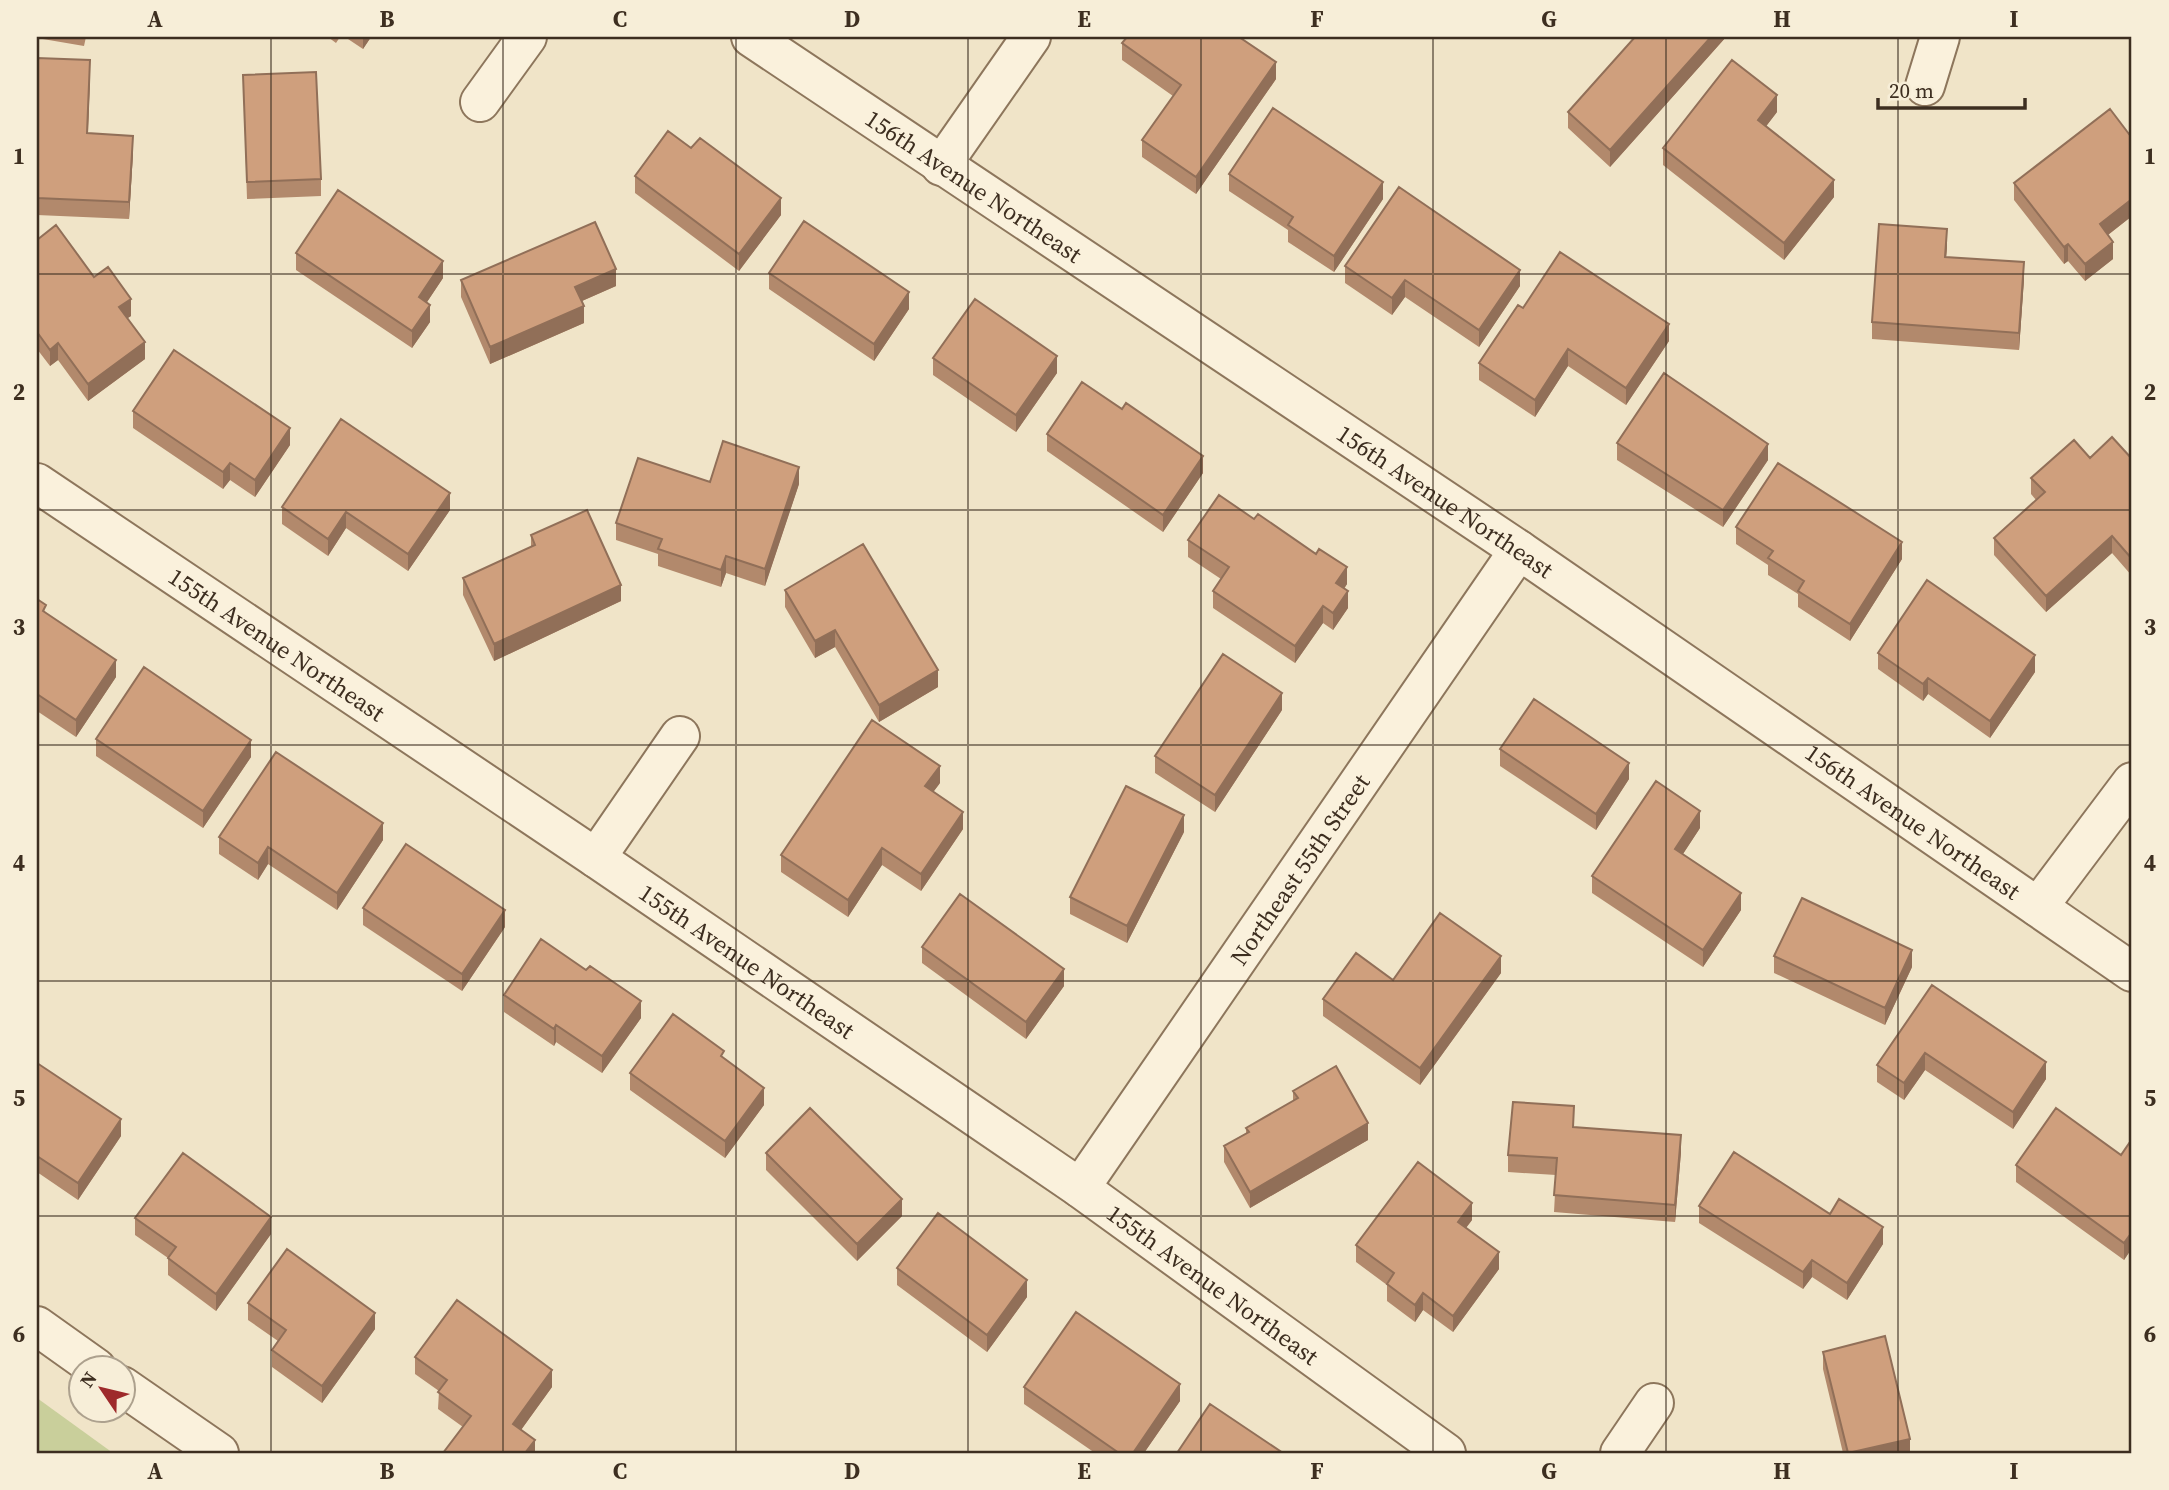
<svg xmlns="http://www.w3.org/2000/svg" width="2169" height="1490" viewBox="0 0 2169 1490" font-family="'Source Serif 4',serif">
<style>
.green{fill:#c9cf9b}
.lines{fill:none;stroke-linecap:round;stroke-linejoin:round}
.minor-casing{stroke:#8d765c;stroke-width:42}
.minor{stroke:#faf1dc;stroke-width:38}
.wall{fill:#b2896c}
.shaded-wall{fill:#916f58}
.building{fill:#cf9f7d;stroke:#916f58;stroke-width:2}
.grid{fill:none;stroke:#3d2e20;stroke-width:2;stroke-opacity:0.55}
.labels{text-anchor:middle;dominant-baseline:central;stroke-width:7;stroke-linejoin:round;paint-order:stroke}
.street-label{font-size:24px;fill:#3d2e20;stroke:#f7eed8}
.neatline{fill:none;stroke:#3d2e20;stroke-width:2.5}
.grid-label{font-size:23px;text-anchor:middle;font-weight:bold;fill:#3d2e20}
</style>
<rect width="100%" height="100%" fill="#f0e4c8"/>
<path class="green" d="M 37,1398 L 113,1453 L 37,1453 Z"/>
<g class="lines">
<g class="minor-casing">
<g id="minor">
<path id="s1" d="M 751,37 L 1519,550 L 2132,972"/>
<path d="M 1925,86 L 1940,37"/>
<path d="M 480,102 L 527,37"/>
<path d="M 941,166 L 1031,37"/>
<path id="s2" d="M 37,483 L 596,858 L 1080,1188 L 1446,1453"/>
<path d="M 596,858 L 680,736"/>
<path d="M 2038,907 L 2132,782"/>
<path id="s3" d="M 1080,1188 L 1519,550"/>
<path d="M 37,1326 L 96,1368"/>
<path d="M 122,1386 L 219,1453"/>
<path d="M 1620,1453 L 1654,1403"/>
</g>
</g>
<use href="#minor" class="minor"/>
</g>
<path class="wall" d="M 37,37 L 86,37 L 84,46 L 37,38 Z
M 328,37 L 340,37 L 336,43 Z
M 345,37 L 371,37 L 363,49 Z
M 1635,37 L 1726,37 L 1610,167 L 1568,128 L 1568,112 Z
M 1122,43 L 1276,79 L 1196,194 L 1142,157 L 1142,140 L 1173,96 L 1122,60 Z
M 37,58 L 90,77 L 88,133 L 133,153 L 129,219 L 37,215 Z
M 243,75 L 321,179 L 321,196 L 247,199 Z
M 1777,112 L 1766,126 L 1834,197 L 1784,260 L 1663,165 L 1663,148 Z
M 2132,138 L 2132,216 L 2108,235 L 2113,259 L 2085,281 L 2068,261 L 2064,264 L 2014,200 L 2014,183 Z
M 691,148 L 781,215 L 739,271 L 635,193 L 635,176 Z
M 1229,174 L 1383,199 L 1334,272 L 1288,242 L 1288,230 L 1229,191 Z
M 37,240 L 94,277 L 131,316 L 127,318 L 145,359 L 88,401 L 58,360 L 50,366 L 37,349 Z
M 1947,246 L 1946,257 L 2024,279 L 2019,350 L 1872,339 L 1872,322 Z
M 296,253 L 443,278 L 427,302 L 430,322 L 412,348 L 296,270 Z
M 1345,266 L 1520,286 L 1479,347 L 1405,297 L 1392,315 L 1345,283 Z
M 769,273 L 909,309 L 874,361 L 769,289 Z
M 461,280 L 616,286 L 582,301 L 584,323 L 490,364 L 461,297 Z
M 1523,308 L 1669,341 L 1626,405 L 1568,366 L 1535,417 L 1479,380 L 1479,363 Z
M 933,358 L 1057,373 L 1016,432 L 933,375 Z
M 133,411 L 290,445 L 255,497 L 230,480 L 223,489 L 133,428 Z
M 1047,434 L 1203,473 L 1163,532 L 1047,451 Z
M 1617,443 L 1768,460 L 1723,527 L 1617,460 Z
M 2090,458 L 2132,459 L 2132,576 L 2112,553 L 2046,612 L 1994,555 L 1994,538 L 2036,500 L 2031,494 L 2031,478 Z
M 710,482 L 799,484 L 765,586 L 726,573 L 721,587 L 658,566 L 658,554 L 616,540 L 616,523 Z
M 282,507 L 450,510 L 408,571 L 346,528 L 328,556 L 282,524 Z
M 1736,527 L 1902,559 L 1850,641 L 1798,607 L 1798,594 L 1768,575 L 1768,565 L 1736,544 Z
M 531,535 L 621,601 L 494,661 L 463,595 L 463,578 L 531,547 Z
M 1188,540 L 1347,584 L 1344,589 L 1348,608 L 1333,630 L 1323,623 L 1295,663 L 1213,608 L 1213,591 L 1221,579 L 1188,557 Z
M 785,590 L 938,687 L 879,722 L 835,647 L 815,658 L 785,607 Z
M 37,599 L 46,613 L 116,677 L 76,737 L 37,711 Z
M 1878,653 L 2035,672 L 1990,738 L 1928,694 L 1923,701 L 1878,669 Z
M 1282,710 L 1215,812 L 1155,773 L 1155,756 Z
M 96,739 L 251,757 L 203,828 L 96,756 Z
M 1500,749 L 1629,779 L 1596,830 L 1500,766 Z
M 940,783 L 933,792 L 963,829 L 921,891 L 882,865 L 848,917 L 781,872 L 781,855 Z
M 1700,828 L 1683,854 L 1741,910 L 1703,967 L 1592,893 L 1592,876 Z
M 1184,832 L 1127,943 L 1070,914 L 1070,897 Z
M 219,837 L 383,840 L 337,910 L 268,864 L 258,880 L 219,854 Z
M 363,908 L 505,927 L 462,991 L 363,925 Z
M 922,947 L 1064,986 L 1026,1039 L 922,963 Z
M 1774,956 L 1912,967 L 1885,1025 L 1774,973 Z
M 1501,973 L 1420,1085 L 1323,1016 L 1323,999 L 1393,980 Z
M 1932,985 L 2046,1079 L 2013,1129 L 1925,1070 L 1904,1100 L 1877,1082 L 1877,1065 Z
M 504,995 L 641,1018 L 602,1073 L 556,1042 L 554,1046 L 504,1012 Z
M 724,1058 L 764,1105 L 725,1158 L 630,1090 L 630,1073 Z
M 37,1063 L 121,1136 L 78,1200 L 37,1172 Z
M 1293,1091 L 1368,1140 L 1250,1208 L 1224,1162 L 1224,1146 L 1246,1133 L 1246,1128 L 1293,1101 Z
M 1574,1127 L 1681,1152 L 1675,1222 L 1554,1212 L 1556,1175 L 1508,1172 L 1508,1155 Z
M 2132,1139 L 2132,1248 L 2124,1260 L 2016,1182 L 2016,1165 L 2121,1155 Z
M 766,1153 L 902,1216 L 857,1261 L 766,1170 Z
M 1699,1206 L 1830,1214 L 1883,1244 L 1847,1300 L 1812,1277 L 1803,1289 L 1699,1223 Z
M 135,1218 L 271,1234 L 216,1311 L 168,1275 L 168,1258 L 135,1235 Z
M 1472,1220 L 1466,1228 L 1499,1269 L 1453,1332 L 1423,1310 L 1415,1322 L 1387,1301 L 1387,1285 L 1356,1262 L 1356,1245 Z
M 897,1268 L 1027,1297 L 987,1352 L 897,1285 Z
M 248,1303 L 375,1329 L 322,1403 L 272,1367 L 272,1350 L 278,1341 L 248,1320 Z
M 1823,1352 L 1910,1453 L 1843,1453 L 1823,1369 Z
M 415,1357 L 552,1387 L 521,1430 L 535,1453 L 463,1427 L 438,1409 L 439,1391 L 415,1374 Z
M 1024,1387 L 1180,1401 L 1144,1453 L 1095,1453 L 1024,1404 Z"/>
<path class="shaded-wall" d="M 363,37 L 371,37 L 363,49 Z
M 1711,37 L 1726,37 L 1610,167 L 1610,150 Z
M 90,60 L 90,77 L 87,150 L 87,133 Z
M 1276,62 L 1276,79 L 1196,194 L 1196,177 Z
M 1777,95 L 1777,112 L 1758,137 L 1758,120 Z
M 133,136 L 133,153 L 129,219 L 129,202 Z
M 1834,180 L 1834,197 L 1784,260 L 1784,243 Z
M 1383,182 L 1383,199 L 1334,272 L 1334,256 Z
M 781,198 L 781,215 L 739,271 L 739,254 Z
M 2132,199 L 2132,216 L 2100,241 L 2100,224 Z
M 1947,229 L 1947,246 L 1945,273 L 1945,257 Z
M 2113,242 L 2113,259 L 2085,281 L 2085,264 Z
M 2068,244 L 2068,261 L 2064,264 L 2064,247 Z
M 443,261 L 443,278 L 419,314 L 419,297 Z
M 2024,262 L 2024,279 L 2019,350 L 2019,333 Z
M 616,269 L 616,286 L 575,304 L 575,287 Z
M 1520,270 L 1520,286 L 1479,347 L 1479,330 Z
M 1405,280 L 1405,297 L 1392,315 L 1392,298 Z
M 909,292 L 909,309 L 874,361 L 874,344 Z
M 131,299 L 131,316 L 119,324 L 119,307 Z
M 430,305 L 430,322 L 412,348 L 412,331 Z
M 584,306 L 584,323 L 490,364 L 490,347 Z
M 1669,324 L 1669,341 L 1626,405 L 1626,388 Z
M 145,342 L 145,359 L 88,401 L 88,384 Z
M 58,343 L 58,360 L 50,366 L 50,350 Z
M 1568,349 L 1568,366 L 1535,417 L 1535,400 Z
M 1057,356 L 1057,373 L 1016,432 L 1016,415 Z
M 290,428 L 290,445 L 255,497 L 255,480 Z
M 1768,444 L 1768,460 L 1723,527 L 1723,510 Z
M 1203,456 L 1203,473 L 1163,532 L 1163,515 Z
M 230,463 L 230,480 L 223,489 L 223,472 Z
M 799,467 L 799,484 L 765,586 L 765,569 Z
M 450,493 L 450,510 L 408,571 L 408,554 Z
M 346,512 L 346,528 L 328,556 L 328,539 Z
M 2112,536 L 2112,553 L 2046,612 L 2046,596 Z
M 1902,542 L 1902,559 L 1850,641 L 1850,624 Z
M 726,556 L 726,573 L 721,587 L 721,570 Z
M 1347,567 L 1347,584 L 1336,600 L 1336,583 Z
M 621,585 L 621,601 L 494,661 L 494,644 Z
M 1348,591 L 1348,608 L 1333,630 L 1333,613 Z
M 1323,606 L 1323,623 L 1295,663 L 1295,646 Z
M 835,630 L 835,647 L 815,658 L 815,641 Z
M 2035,655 L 2035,672 L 1990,738 L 1990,721 Z
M 116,660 L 116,677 L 76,737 L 76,720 Z
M 938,670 L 938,687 L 879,722 L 879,705 Z
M 1928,678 L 1928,694 L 1923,701 L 1923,684 Z
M 1282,693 L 1282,710 L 1215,812 L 1215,795 Z
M 251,740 L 251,757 L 203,828 L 203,811 Z
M 1629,763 L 1629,779 L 1596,830 L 1596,814 Z
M 940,766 L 940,783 L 925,803 L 925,786 Z
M 1700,811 L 1700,828 L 1675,866 L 1675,849 Z
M 963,812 L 963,829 L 921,891 L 921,874 Z
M 1184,815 L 1184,832 L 1127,943 L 1127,926 Z
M 383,823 L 383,840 L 337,910 L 337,893 Z
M 268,847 L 268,864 L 258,880 L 258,863 Z
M 882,848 L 882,865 L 848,917 L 848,900 Z
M 1741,893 L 1741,910 L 1703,967 L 1703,950 Z
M 505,910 L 505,927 L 462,991 L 462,974 Z
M 1912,950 L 1912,967 L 1885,1025 L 1885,1008 Z
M 1501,956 L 1501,973 L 1420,1085 L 1420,1068 Z
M 1064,969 L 1064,986 L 1026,1039 L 1026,1022 Z
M 641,1001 L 641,1018 L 602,1073 L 602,1056 Z
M 556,1025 L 556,1042 L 554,1046 L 554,1029 Z
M 1925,1053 L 1925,1070 L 1904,1100 L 1904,1083 Z
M 2046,1062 L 2046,1079 L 2013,1129 L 2013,1112 Z
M 764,1088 L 764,1105 L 725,1158 L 725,1141 Z
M 121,1119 L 121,1136 L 78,1200 L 78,1183 Z
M 1368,1123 L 1368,1140 L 1250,1208 L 1250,1192 Z
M 1681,1135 L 1681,1152 L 1675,1222 L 1675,1205 Z
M 902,1199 L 902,1216 L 857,1261 L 857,1244 Z
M 1472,1203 L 1472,1220 L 1458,1238 L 1458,1222 Z
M 271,1217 L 271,1234 L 216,1311 L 216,1294 Z
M 1883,1227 L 1883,1244 L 1847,1300 L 1847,1283 Z
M 2132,1232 L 2132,1248 L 2124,1260 L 2124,1243 Z
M 1499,1252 L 1499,1269 L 1453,1332 L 1453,1316 Z
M 1812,1260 L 1812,1277 L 1803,1289 L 1803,1272 Z
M 1027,1280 L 1027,1297 L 987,1352 L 987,1335 Z
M 1423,1293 L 1423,1310 L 1415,1322 L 1415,1305 Z
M 375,1313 L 375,1329 L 322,1403 L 322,1386 Z
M 552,1370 L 552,1387 L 513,1441 L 513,1424 Z
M 1180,1384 L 1180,1401 L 1144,1453 L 1133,1453 Z
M 1910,1439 L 1910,1453 L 1851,1453 Z
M 535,1440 L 535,1453 L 525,1453 Z"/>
<path class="building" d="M 1127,37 L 1239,37 L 1276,62 L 1196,177 L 1142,140 L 1181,85 L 1122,43 Z
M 1635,37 L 1711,37 L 1610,150 L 1568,112 Z
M 37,58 L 90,60 L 87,133 L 133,136 L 129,202 L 37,198 Z
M 1732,60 L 1777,95 L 1758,120 L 1834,180 L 1784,243 L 1663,148 Z
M 316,72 L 321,179 L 247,182 L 243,75 Z
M 1273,108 L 1383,182 L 1334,256 L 1288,225 L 1293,217 L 1229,174 Z
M 2110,109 L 2132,138 L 2132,199 L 2100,224 L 2113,242 L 2085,264 L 2068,244 L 2064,247 L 2014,183 Z
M 668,131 L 691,148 L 700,138 L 781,198 L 739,254 L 635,176 Z
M 1399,187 L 1520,270 L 1479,330 L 1405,280 L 1392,298 L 1345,266 Z
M 338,190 L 443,261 L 419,297 L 430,305 L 412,331 L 296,253 Z
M 804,221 L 909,292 L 874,344 L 769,273 Z
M 595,222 L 616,269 L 575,287 L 584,306 L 490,347 L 461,280 Z
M 1879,224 L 1947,229 L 1945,257 L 2024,262 L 2019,333 L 1872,322 Z
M 56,225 L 94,277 L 108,267 L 131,299 L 119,307 L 145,342 L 88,384 L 58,343 L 50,350 L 37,332 L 37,240 Z
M 1560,252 L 1669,324 L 1626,388 L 1568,349 L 1535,400 L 1479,363 L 1518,305 L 1523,308 Z
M 975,299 L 1057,356 L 1016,415 L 933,358 Z
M 174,350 L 290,428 L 255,480 L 230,463 L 223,472 L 133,411 Z
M 1664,373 L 1768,444 L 1723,510 L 1617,443 Z
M 1082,382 L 1122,409 L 1126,403 L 1203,456 L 1163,515 L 1047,434 Z
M 341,419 L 450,493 L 408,554 L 346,512 L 328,539 L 282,507 Z
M 2112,437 L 2132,459 L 2132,559 L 2112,536 L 2046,596 L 1994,538 L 2045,492 L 2031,478 L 2074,440 L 2090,458 Z
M 723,441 L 799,467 L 765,569 L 726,556 L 721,570 L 658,549 L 662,539 L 616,523 L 638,458 L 710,482 Z
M 1778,463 L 1902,542 L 1850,624 L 1798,591 L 1804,581 L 1768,558 L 1773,551 L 1736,527 Z
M 1219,495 L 1254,519 L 1258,514 L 1316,554 L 1319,549 L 1347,567 L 1336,583 L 1348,591 L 1333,613 L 1323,606 L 1295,646 L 1213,591 L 1229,567 L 1188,540 Z
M 587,510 L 621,585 L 494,644 L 463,578 L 535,545 L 531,535 Z
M 863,544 L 938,670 L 879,705 L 835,630 L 815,641 L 785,590 Z
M 1927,580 L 2035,655 L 1990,721 L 1928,678 L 1923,684 L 1878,653 Z
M 37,599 L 46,605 L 43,611 L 116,660 L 76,720 L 37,694 Z
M 1223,654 L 1282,693 L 1215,795 L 1155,756 Z
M 144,667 L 251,740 L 203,811 L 96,739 Z
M 1534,699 L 1629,763 L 1596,814 L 1500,749 Z
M 872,720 L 940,766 L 925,786 L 963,812 L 921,874 L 882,848 L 848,900 L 781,855 Z
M 276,752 L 383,823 L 337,893 L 268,847 L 258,863 L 219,837 Z
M 1656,781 L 1700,811 L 1675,849 L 1741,893 L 1703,950 L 1592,876 Z
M 1126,786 L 1184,815 L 1127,926 L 1070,897 Z
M 406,844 L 505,910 L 462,974 L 363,908 Z
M 960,894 L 1064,969 L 1026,1022 L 922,947 Z
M 1802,898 L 1912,950 L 1885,1008 L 1774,956 Z
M 1440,913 L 1501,956 L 1420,1068 L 1323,999 L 1356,953 L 1393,980 Z
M 541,939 L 586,970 L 590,966 L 641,1001 L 602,1056 L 556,1025 L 554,1029 L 504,995 Z
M 1932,985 L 2046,1062 L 2013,1112 L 1925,1053 L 1904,1083 L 1877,1065 Z
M 673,1014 L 724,1051 L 721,1056 L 764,1088 L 725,1141 L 630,1073 Z
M 37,1063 L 121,1119 L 78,1183 L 37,1156 Z
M 1336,1066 L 1368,1123 L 1250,1192 L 1224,1146 L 1249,1132 L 1246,1128 L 1298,1098 L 1293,1091 Z
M 1513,1102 L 1574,1106 L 1573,1127 L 1681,1135 L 1675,1205 L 1554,1195 L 1557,1158 L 1508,1155 Z
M 810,1108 L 902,1199 L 857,1244 L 766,1153 Z
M 2056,1108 L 2121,1155 L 2132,1139 L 2132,1232 L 2124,1243 L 2016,1165 Z
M 1734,1152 L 1830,1214 L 1839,1199 L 1883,1227 L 1847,1283 L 1812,1260 L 1803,1272 L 1699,1206 Z
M 183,1153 L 271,1217 L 216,1294 L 168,1258 L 176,1247 L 135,1218 Z
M 1418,1162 L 1472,1203 L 1458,1222 L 1499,1252 L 1453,1316 L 1423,1293 L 1415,1305 L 1387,1284 L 1394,1273 L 1356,1245 Z
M 938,1213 L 1027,1280 L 987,1335 L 897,1268 Z
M 287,1249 L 375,1313 L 322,1386 L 272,1350 L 286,1330 L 248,1303 Z
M 457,1300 L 552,1370 L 513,1424 L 535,1440 L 525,1453 L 443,1453 L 471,1416 L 438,1392 L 447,1380 L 415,1357 Z
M 1076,1312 L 1180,1384 L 1133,1453 L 1119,1453 L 1024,1387 Z
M 1885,1336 L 1910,1439 L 1848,1453 L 1823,1352 Z
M 1210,1404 L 1283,1453 L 1177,1453 Z"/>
<path class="grid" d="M 271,37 L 271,1453M 503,37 L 503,1453M 736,37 L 736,1453M 968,37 L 968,1453M 1201,37 L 1201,1453M 1433,37 L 1433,1453M 1666,37 L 1666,1453M 1898,37 L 1898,1453M 37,274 L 2132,274M 37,510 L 2132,510M 37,745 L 2132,745M 37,981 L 2132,981M 37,1216 L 2132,1216"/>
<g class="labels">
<g class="street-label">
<text stroke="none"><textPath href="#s1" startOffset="268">156th Avenue Northeast</textPath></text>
<text stroke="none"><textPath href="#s1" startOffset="835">156th Avenue Northeast</textPath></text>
<text stroke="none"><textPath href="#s2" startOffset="289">155th Avenue Northeast</textPath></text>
<text stroke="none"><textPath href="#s1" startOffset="1402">156th Avenue Northeast</textPath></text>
<text stroke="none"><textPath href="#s3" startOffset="387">Northeast 55th Street</textPath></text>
<text stroke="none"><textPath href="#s2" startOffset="856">155th Avenue Northeast</textPath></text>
<text stroke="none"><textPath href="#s2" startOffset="1423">155th Avenue Northeast</textPath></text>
</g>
</g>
<rect width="2169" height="1490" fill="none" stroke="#f7eed8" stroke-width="77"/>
<g transform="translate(102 1389) rotate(305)"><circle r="33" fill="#f7eed8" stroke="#ada18e" stroke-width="2"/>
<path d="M0-5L12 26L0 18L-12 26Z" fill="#9e2a2b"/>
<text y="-10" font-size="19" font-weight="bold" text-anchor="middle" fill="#3d2e20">N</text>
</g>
<path d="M1878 98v10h147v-10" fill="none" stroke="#3d2e20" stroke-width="3.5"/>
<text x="1889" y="98" font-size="21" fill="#3d2e20" stroke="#f7eed8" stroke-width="5" paint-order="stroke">20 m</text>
<rect x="38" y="38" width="2092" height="1414" class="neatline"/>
<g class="grid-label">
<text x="155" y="27">A</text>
<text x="387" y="27">B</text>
<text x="620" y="27">C</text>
<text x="852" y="27">D</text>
<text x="1084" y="27">E</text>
<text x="1317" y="27">F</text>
<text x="1549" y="27">G</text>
<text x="1782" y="27">H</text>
<text x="2014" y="27">I</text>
<text x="19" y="164">1</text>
<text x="2150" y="164">1</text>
<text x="19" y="400">2</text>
<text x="2150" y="400">2</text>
<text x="19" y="635">3</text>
<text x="2150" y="635">3</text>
<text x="19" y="871">4</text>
<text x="2150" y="871">4</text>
<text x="19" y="1106">5</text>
<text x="2150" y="1106">5</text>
<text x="19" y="1342">6</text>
<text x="2150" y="1342">6</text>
<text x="155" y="1479">A</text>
<text x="387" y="1479">B</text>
<text x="620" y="1479">C</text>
<text x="852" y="1479">D</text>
<text x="1084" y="1479">E</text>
<text x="1317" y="1479">F</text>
<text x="1549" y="1479">G</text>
<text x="1782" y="1479">H</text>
<text x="2014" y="1479">I</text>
</g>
</svg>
